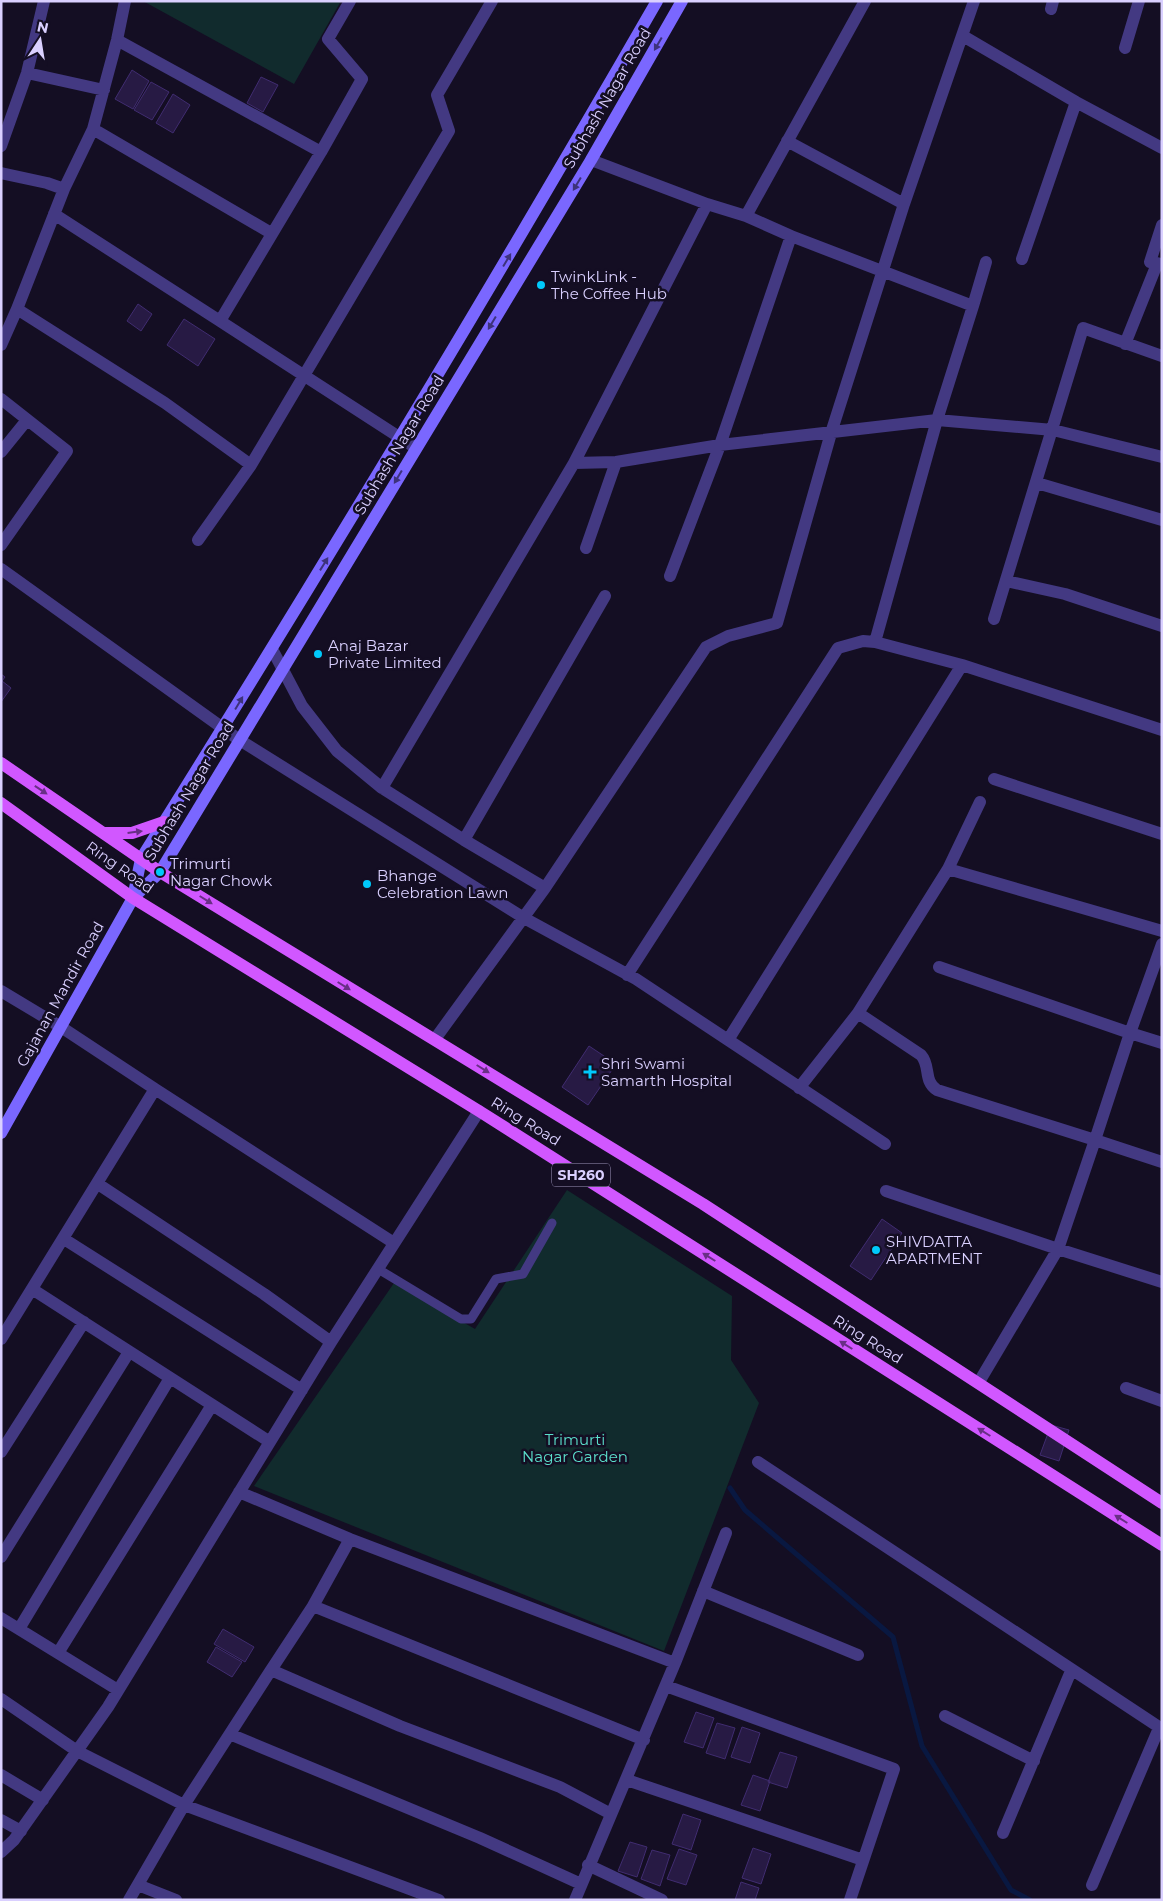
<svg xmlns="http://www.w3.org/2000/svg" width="1163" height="1901" viewBox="0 0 1163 1901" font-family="Montserrat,sans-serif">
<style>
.green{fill:#112b2d}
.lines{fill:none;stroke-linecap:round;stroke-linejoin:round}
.stream{stroke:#091841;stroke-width:5}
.building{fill:#271a44;stroke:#402c70}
.lane{stroke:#433982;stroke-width:9}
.street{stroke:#433982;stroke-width:12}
.secondary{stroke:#7a67ff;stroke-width:12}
.primary{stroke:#d157ff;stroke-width:12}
.oneway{fill:#3d327b}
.oneway2{fill:#692f86}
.poi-dot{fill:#00c9fb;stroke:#140e23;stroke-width:2}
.labels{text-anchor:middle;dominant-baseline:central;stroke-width:5;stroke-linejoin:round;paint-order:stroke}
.shield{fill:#140e23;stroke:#9f96bd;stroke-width:1}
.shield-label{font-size:14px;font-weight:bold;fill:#dad0ff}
.street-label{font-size:15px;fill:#dad0ff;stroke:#140e23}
.poi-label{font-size:15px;fill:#dad0ff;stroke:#140e23;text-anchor:start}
.park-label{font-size:15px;fill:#5be0cc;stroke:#140e23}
</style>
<rect width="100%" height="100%" fill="#140e23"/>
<path class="green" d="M 143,1 L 341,1 L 294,84 Z
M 567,1190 L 732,1296 L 731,1360 L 759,1403 L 664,1651 L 254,1486 L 394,1283 L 475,1329 Z"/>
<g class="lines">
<path class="stream" d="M 730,1488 L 745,1510 L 893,1637 L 922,1746 L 1011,1890 L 1030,1900"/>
</g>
<path class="building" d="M 132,70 L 149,81 L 133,109 L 115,99 Z
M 261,77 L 278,85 L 263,112 L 247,103 Z
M 151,82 L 169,92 L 152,120 L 134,110 Z
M 173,94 L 190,105 L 173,133 L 156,123 Z
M 138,304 L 152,314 L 141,331 L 127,321 Z
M 184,319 L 215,339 L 198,366 L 167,345 Z
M 1,674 L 5,677 L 2,681 L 11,688 L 1,702 Z
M 589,1046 L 616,1064 L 588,1105 L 562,1087 Z
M 882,1219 L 902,1233 L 871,1280 L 850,1266 Z
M 1051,1425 L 1069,1430 L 1059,1461 L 1040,1455 Z
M 223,1629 L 254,1647 L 245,1662 L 214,1644 Z
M 216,1647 L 242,1662 L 232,1677 L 207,1662 Z
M 696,1712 L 714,1718 L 703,1748 L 684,1742 Z
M 717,1723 L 735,1728 L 725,1759 L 706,1753 Z
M 742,1727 L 760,1733 L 750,1763 L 731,1757 Z
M 780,1752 L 797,1757 L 787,1788 L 768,1782 Z
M 753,1775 L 770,1781 L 760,1811 L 741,1805 Z
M 683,1814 L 701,1820 L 691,1850 L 672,1844 Z
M 630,1842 L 647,1847 L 637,1877 L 618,1871 Z
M 753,1848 L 771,1854 L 761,1884 L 742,1878 Z
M 679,1849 L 697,1855 L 686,1885 L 667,1879 Z
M 652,1850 L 670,1855 L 660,1886 L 641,1879 Z
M 741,1882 L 759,1888 L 755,1900 L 735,1900 Z"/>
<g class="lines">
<path class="lane" d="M 378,1269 L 461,1319 L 471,1319 L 496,1279 L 523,1274 L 552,1223"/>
<path class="street" d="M 125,1 L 117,40 L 93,129 L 64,189 L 17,309 L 165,403 L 251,465 L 449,131 L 437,95 L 492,1
M 1051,9 L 1053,1
M 963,36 L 1076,102 L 1162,148
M 117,40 L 321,152 L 362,79 L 328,39 L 350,1
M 1125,48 L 1139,1
M 27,73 L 104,90
M 93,129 L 271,233
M 787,141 L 904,204
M 1,146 L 27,73 L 44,1
M 591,160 L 707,204
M 1,173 L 47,183 L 64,189
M 54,214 L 220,321 L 321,152
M 791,236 L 973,306 L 937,420 L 875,642
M 1022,259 L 1076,102
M 1161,264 L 1150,262 L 1162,225
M 973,306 L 986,262
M 220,321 L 416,448
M 1125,344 L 1157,264
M 1,345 L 17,309
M 1,399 L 67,451 L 1,545
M 1,452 L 27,420
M 574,463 L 707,204 L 746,216 L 865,1
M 1037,483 L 1162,520
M 198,540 L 251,465
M 586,548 L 616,462
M 1,569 L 238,739 L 524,918 L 636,979 L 885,1144
M 670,576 L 720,445 L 791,236 L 746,216
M 1006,581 L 1065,594 L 1162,626
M 994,619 L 1083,328 L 1162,356
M 272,649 L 302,706 L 337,751 L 382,788 L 574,463 L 616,462 L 720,445 L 937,420 L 1053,430 L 1162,457
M 994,779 L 1162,834
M 382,788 L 464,840 L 545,888 L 706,647 L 728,636 L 777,623 L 831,433 L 904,204 L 974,1
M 464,840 L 605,596
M 948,869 L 980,802
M 1162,931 L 948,869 L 858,1013 L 921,1055 C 931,1066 923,1081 937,1090 L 1095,1140 L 1130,1033 L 1162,1043
M 939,967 L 1130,1033 L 1162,944
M 627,975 L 838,648 L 863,641 L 875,642 L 962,665 L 1162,730
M 1,991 L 61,1027 L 155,1089 L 1,1339
M 435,1039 L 545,888
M 728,1040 L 962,665
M 799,1088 L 858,1013
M 155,1089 L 394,1243
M 1162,1162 L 1095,1140 L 1058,1249 L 1162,1282
M 98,1184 L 264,1294 L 331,1342
M 886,1191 L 1058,1249 L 979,1382
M 64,1239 L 302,1390
M 32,1289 L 270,1442
M 1126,1388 L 1162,1401
M 1,1452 L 84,1322
M 758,1462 L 1162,1729
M 239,1492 L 350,1539 L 675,1663
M 1,1557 L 129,1352
M 703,1591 L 858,1655
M 313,1606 L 350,1539
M 1,1618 L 118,1690
M 19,1629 L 170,1378
M 58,1653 L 212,1405
M 666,1686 L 894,1769 L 850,1900
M 1,1699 L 77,1751 L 184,1805 L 439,1900
M 945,1716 L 1034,1761
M 232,1735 L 480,1838 L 581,1884
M 1,1775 L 43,1800
M 627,1780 L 863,1860
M 611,1814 L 560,1787 L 400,1726 L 271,1670 L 313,1606 L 644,1740
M 1,1820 L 21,1831
M 1003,1833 L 1071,1671
M 1,1852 L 14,1840 L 108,1707 L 331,1342 L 479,1111
M 588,1865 L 662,1900
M 138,1885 L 176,1900
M 1092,1885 L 1159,1728
M 129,1900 L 184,1805 L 271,1670
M 575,1900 L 675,1663 L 726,1533"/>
<path class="secondary" d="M 133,898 L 160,872 L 591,160 L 682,1
M 1,1133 L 133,898 L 141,859 C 318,576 490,291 657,1"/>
<path class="primary" d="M 1,763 L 160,872 L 703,1204 L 1162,1503
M 1,803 L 133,898 L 479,1111 L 1162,1545
M 103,833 L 132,833 L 164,822"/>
</g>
<defs><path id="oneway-solid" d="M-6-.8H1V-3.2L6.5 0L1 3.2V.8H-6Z" transform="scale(1.25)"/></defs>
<g class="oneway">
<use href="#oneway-solid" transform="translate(658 44) rotate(120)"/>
<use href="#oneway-solid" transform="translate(577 184) rotate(121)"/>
<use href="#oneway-solid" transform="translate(507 260) rotate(-59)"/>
<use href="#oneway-solid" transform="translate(492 323) rotate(121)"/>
<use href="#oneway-solid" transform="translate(398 477) rotate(121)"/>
<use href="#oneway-solid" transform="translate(324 564) rotate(-58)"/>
<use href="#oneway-solid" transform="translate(239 703) rotate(-59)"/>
</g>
<g class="oneway2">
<use href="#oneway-solid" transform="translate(41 790) rotate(34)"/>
<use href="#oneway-solid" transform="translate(135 832) rotate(-7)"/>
<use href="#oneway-solid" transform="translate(206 900) rotate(32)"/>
<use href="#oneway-solid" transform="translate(344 986) rotate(32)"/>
<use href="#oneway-solid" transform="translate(483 1069) rotate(32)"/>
<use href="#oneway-solid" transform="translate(709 1257) rotate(-148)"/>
<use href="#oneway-solid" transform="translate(846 1345) rotate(-148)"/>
<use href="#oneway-solid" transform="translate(984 1432) rotate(-148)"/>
<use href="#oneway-solid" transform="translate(1121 1519) rotate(-148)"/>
</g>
<g class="poi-dot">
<circle cx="541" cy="285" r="5"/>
<circle cx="318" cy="654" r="5"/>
<circle cx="160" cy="872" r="5"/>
<circle cx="367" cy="884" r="5"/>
<path d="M587.5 1064.5h5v5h5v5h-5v5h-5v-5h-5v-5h5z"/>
<circle cx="876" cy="1250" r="5"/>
</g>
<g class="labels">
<rect class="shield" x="552" y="1163.5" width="58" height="23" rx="4"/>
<g class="shield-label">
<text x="581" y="1175">SH260</text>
</g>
<g class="street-label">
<text transform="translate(607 98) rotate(-60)">Subhash Nagar Road</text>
<text transform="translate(399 445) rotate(-59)">Subhash Nagar Road</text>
<text transform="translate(189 791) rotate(-59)">Subhash Nagar Road</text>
<text transform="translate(120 867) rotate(35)">Ring Road</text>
<text transform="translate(60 994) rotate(-61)">Gajanan Mandir Road</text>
<text transform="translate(526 1121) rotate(32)">Ring Road</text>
<text transform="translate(868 1339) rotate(32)">Ring Road</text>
</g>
<g class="poi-label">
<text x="551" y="276">TwinkLink -<tspan x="551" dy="17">The Coffee Hub</tspan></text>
<text x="328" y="645">Anaj Bazar<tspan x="328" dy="17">Private Limited</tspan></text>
<text x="170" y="863">Trimurti<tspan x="170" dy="17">Nagar Chowk</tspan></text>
<text x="377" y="875">Bhange<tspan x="377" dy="17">Celebration Lawn</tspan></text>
<text x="601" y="1063">Shri Swami<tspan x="601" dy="17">Samarth Hospital</tspan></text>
<text x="886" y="1241">SHIVDATTA<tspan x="886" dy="17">APARTMENT</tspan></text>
</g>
<g class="park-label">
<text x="575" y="1439">Trimurti<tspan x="575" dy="17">Nagar Garden</tspan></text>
</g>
</g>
<rect width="1163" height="1901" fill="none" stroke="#dad0ff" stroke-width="5"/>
<g transform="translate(40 40) rotate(12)" stroke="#140e23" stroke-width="4" paint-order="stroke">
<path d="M0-4L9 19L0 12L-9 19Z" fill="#dad0ff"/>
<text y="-8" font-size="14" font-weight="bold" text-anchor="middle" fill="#dad0ff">N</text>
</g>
</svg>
